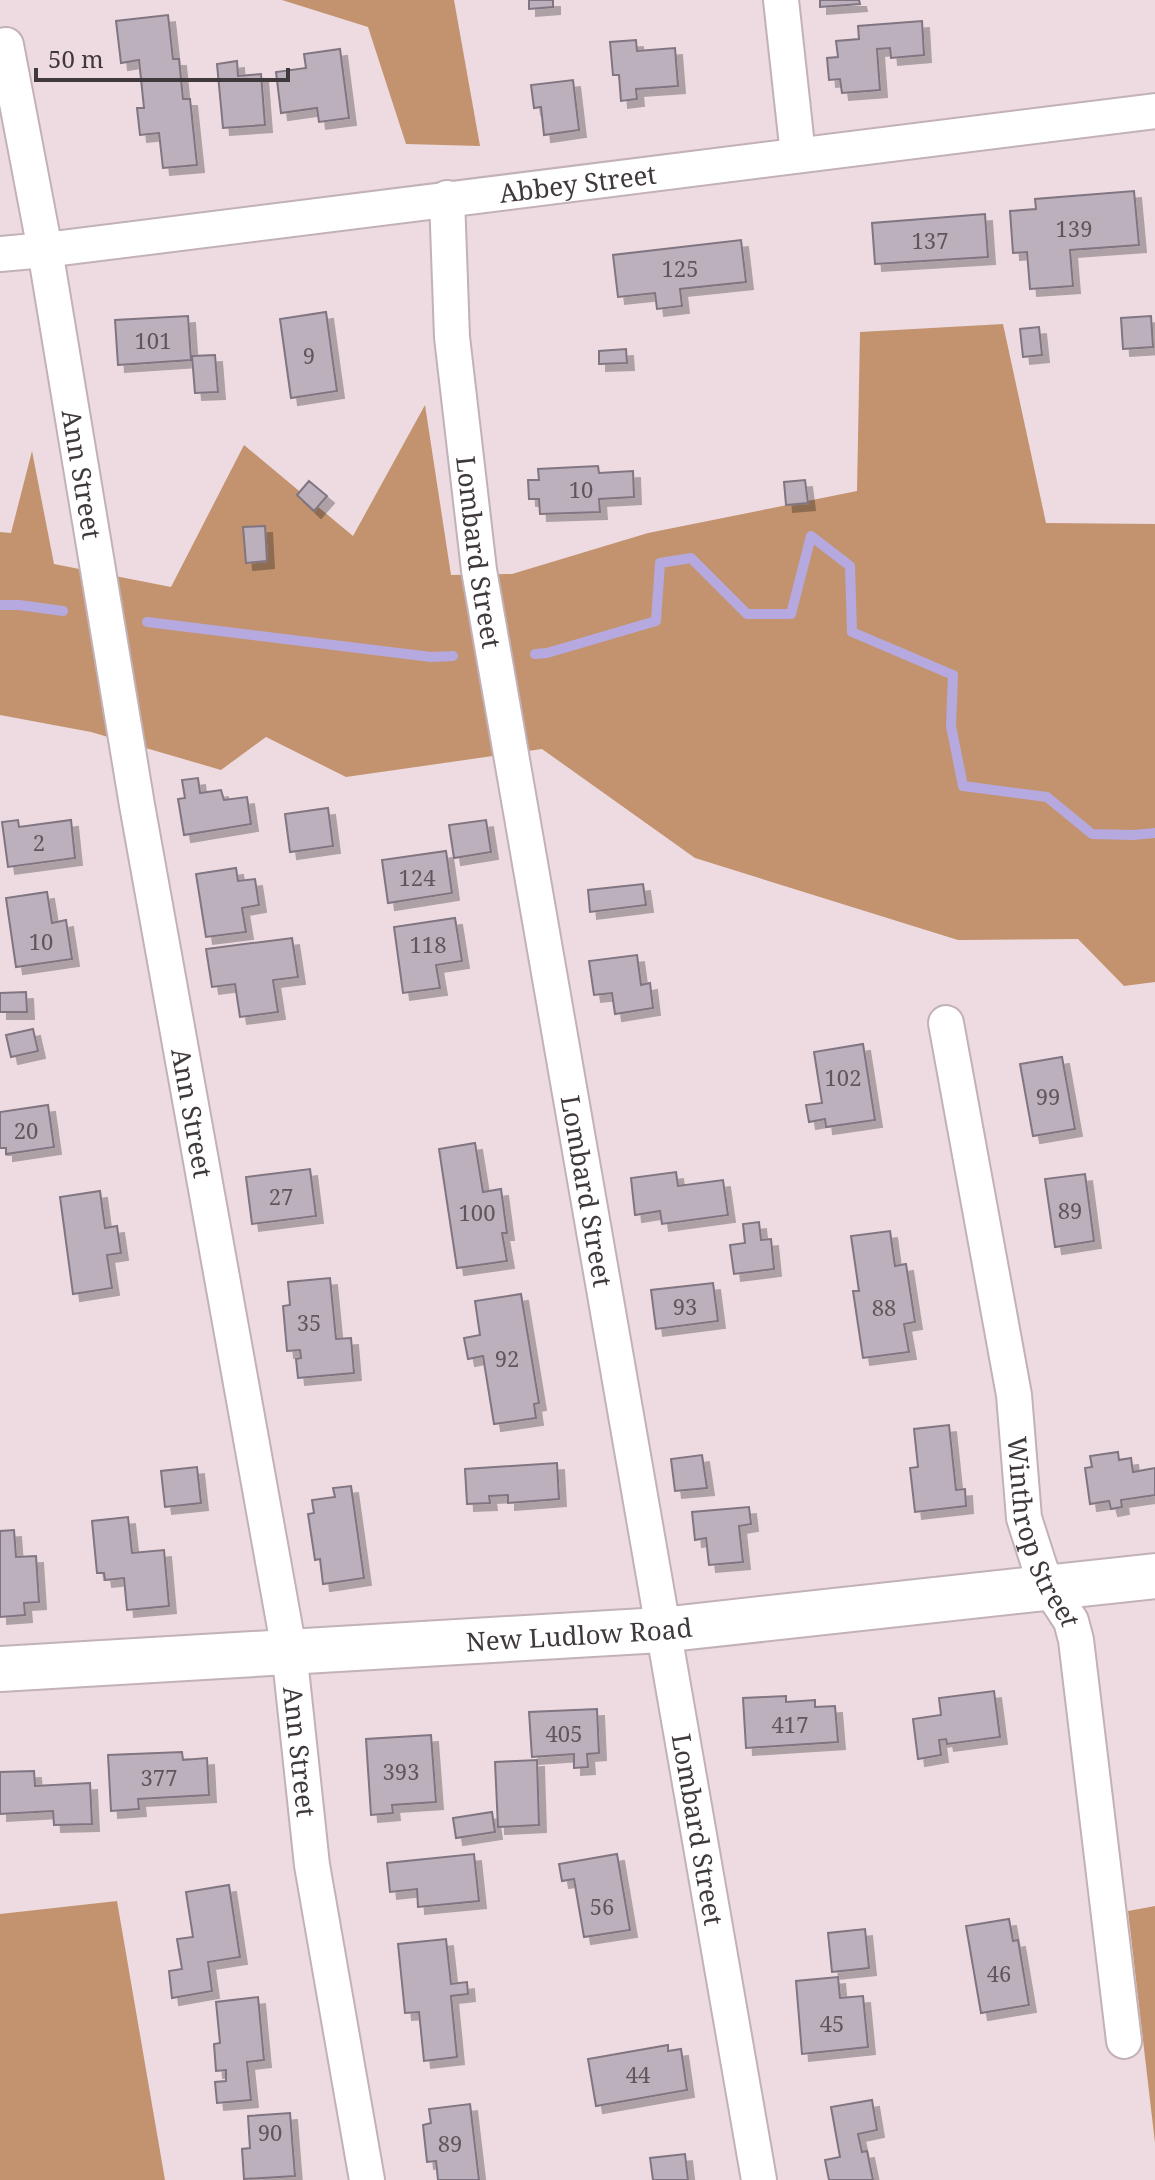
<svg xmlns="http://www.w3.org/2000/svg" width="1155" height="2180" viewBox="0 0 1155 2180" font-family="'Noto Serif',serif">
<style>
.forest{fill:#c2936e}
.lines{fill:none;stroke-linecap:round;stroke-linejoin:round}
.stream{stroke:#b5a9df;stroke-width:10}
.building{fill:#bcb0bc;stroke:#807581;stroke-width:2;filter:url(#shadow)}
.minor-casing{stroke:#c2b1b6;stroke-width:38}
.secondary-casing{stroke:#c2b1b6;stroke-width:48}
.minor{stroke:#fff;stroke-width:34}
.secondary{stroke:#fff;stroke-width:44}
.labels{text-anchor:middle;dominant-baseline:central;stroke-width:7;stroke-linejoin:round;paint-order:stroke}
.number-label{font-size:22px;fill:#5f575b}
.street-label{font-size:26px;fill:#40393b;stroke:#eddbe1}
</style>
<defs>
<filter id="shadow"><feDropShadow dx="7" dy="7" stdDeviation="0" flood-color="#0004"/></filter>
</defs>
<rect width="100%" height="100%" fill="#eddbe1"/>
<path class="forest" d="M 282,0 L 454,0 L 480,146 L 406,144 L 368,27 Z
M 1003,324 L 1046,523 L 1155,524 L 1155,982 L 1124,986 L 1078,939 L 958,940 L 695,858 L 542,749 L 346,777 L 266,737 L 221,770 L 91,732 L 0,715 L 0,532 L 11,533 L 32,451 L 54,564 L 171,587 L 244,445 L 353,536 L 425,405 L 451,575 L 512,574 L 648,533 L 857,491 L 860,332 Z
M 117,1901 L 165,2180 L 0,2180 L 0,1914 Z
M 1155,1906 L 1155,2143 L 1128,1911 Z"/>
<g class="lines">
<path class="stream" d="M 0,605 L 19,605 L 63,611
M 147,622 L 431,657 L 453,656
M 535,654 L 547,653 L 656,621 L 660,563 L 691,558 L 747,614 L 791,614 L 811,536 L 850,566 L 852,632 L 953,675 L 951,726 L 963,786 L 1047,797 L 1092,834 L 1133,835 L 1155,833"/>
</g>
<path class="building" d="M 529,0 L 553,0 L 553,7 L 529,9 Z
M 820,0 L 859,0 L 860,4 L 820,7 Z
M 168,15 L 173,59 L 179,59 L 183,99 L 190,99 L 197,165 L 163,168 L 159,133 L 140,135 L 137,108 L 144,108 L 139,60 L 121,63 L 116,21 Z
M 922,21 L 924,55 L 891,58 L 890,48 L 877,49 L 880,90 L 842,93 L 840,79 L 829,80 L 827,58 L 838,57 L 836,41 L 859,39 L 858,26 Z
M 636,40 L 637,51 L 675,48 L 678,86 L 636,89 L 637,99 L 621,101 L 619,75 L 613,75 L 610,42 Z
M 340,49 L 349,118 L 319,122 L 317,108 L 281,113 L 276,72 L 306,68 L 304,54 Z
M 237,61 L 238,76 L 261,74 L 265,125 L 223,128 L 217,64 Z
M 573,80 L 579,130 L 544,135 L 541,107 L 534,108 L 531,85 Z
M 1134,191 L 1139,245 L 1070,250 L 1073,286 L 1030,289 L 1027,252 L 1013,253 L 1010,211 L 1036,209 L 1035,199 Z
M 985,214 L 988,257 L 875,264 L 872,223 Z
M 741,240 L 746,282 L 680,289 L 682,306 L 657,309 L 655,293 L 618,297 L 613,255 Z
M 326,312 L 337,391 L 291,398 L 280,319 Z
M 188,316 L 191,360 L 118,365 L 115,320 Z
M 1151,316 L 1153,347 L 1123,349 L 1121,318 Z
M 1039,327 L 1042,355 L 1023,357 L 1020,329 Z
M 626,349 L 627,363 L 599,364 L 599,351 Z
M 215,355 L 218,392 L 195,393 L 192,356 Z
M 598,466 L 599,473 L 633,471 L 634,497 L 599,499 L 600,512 L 540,514 L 539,499 L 529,499 L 528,480 L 539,480 L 538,469 Z
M 805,480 L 808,503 L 786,505 L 784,482 Z
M 309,481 L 327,496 L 314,511 L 297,495 Z
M 265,526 L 267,561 L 246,563 L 243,527 Z
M 198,778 L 200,793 L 221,790 L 224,800 L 247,797 L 251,824 L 184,835 L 178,799 L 185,798 L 182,780 Z
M 328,808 L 333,846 L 290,852 L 285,814 Z
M 18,820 L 19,827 L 71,820 L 75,858 L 8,867 L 2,822 Z
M 486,820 L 491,852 L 454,858 L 449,825 Z
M 446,851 L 452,893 L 388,903 L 382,860 Z
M 236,868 L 238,881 L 255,879 L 259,905 L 242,908 L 246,932 L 206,937 L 196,874 Z
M 643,884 L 646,905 L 590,912 L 588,890 Z
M 47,892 L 52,923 L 66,920 L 72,959 L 16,967 L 6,898 Z
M 455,918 L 462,961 L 436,965 L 440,988 L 403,993 L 394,927 Z
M 292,938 L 298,977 L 273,980 L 278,1012 L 240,1017 L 235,984 L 212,987 L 206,949 Z
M 637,955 L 641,985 L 650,983 L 653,1008 L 615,1014 L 612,993 L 594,995 L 589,961 Z
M 26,992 L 27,1012 L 0,1012 L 0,993 Z
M 33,1029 L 38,1051 L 11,1057 L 6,1035 Z
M 863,1044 L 875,1120 L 826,1127 L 825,1119 L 809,1122 L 806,1105 L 822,1103 L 814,1052 Z
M 1062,1057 L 1075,1129 L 1033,1136 L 1020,1064 Z
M 48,1105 L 54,1147 L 6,1154 L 6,1148 L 0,1148 L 0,1112 Z
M 475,1143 L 483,1192 L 501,1189 L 507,1233 L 502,1233 L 507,1261 L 457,1268 L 439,1149 Z
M 310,1169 L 316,1216 L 252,1224 L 246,1177 Z
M 676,1172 L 678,1186 L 723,1180 L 728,1215 L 662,1224 L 660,1211 L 635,1215 L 631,1178 Z
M 1085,1174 L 1094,1241 L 1055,1247 L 1045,1179 Z
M 100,1191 L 105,1228 L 117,1226 L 121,1253 L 107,1255 L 112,1288 L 73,1294 L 60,1197 Z
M 759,1222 L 761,1240 L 771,1239 L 774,1269 L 734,1274 L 730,1245 L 745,1243 L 743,1224 Z
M 890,1231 L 895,1266 L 906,1264 L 915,1322 L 904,1324 L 909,1352 L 863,1358 L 853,1291 L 859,1291 L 851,1236 Z
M 330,1278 L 336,1339 L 351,1338 L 354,1373 L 298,1378 L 296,1359 L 301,1358 L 300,1350 L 287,1351 L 283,1306 L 290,1305 L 288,1282 Z
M 713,1283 L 718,1321 L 656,1329 L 651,1290 Z
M 521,1294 L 539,1403 L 534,1404 L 536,1418 L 494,1424 L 483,1356 L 468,1359 L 464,1338 L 480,1335 L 475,1301 Z
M 949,1425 L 956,1490 L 965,1489 L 966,1506 L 915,1512 L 910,1468 L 918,1467 L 914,1429 Z
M 1118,1452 L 1119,1460 L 1131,1458 L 1133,1472 L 1155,1468 L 1155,1495 L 1121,1500 L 1122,1507 L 1111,1509 L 1109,1501 L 1090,1504 L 1085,1468 L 1092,1467 L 1090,1456 Z
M 702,1455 L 707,1488 L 675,1491 L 671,1459 Z
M 557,1463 L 559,1499 L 508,1503 L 508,1495 L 489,1496 L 490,1503 L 467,1504 L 465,1469 Z
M 197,1467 L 201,1503 L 165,1507 L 161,1471 Z
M 351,1486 L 364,1578 L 323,1584 L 320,1559 L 315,1560 L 308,1514 L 314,1513 L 312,1500 L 335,1497 L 333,1488 Z
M 749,1507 L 751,1524 L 739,1526 L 743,1562 L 709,1565 L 706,1538 L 695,1540 L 692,1512 Z
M 128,1517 L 132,1553 L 164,1550 L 169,1606 L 127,1610 L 124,1578 L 105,1580 L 104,1573 L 97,1573 L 92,1521 Z
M 14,1530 L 16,1557 L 36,1556 L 39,1602 L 24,1603 L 25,1615 L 0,1617 L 0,1531 Z
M 994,1691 L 1000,1737 L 947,1744 L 946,1739 L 939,1740 L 941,1755 L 918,1759 L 913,1719 L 941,1715 L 939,1698 Z
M 786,1696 L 786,1702 L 815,1700 L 815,1707 L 835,1706 L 838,1742 L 746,1748 L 743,1698 Z
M 597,1709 L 599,1753 L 587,1754 L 588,1767 L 574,1768 L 574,1754 L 532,1757 L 529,1712 Z
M 431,1735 L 436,1802 L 392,1805 L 393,1813 L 371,1815 L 366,1739 Z
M 182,1752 L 183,1760 L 207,1758 L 209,1795 L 138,1799 L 139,1809 L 111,1811 L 108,1755 Z
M 537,1760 L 539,1825 L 498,1827 L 495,1762 Z
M 34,1771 L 35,1786 L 90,1783 L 92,1824 L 54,1825 L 53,1811 L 0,1814 L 0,1772 Z
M 492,1812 L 495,1832 L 456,1838 L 453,1818 Z
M 474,1854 L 479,1901 L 418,1907 L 417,1889 L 390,1892 L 387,1863 Z
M 617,1854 L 630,1930 L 584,1937 L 574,1879 L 562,1881 L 559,1864 Z
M 229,1885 L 240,1957 L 208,1962 L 212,1991 L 172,1998 L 169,1971 L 182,1969 L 177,1939 L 193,1937 L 186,1892 Z
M 1009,1919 L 1013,1941 L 1018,1940 L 1029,2005 L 981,2013 L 966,1926 Z
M 865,1929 L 869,1968 L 832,1972 L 828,1933 Z
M 446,1939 L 451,1984 L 467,1982 L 468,1994 L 451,1996 L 457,2057 L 424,2061 L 419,2012 L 405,2013 L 398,1944 Z
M 838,1977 L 840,1998 L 863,1996 L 868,2047 L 802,2054 L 796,1981 Z
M 258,1997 L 264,2060 L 247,2062 L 251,2100 L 217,2103 L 215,2082 L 226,2081 L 226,2070 L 216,2071 L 214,2044 L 220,2043 L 216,2002 Z
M 668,2045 L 668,2051 L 681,2049 L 687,2090 L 596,2106 L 588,2059 Z
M 872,2100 L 877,2130 L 858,2134 L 862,2152 L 867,2151 L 873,2180 L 829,2180 L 825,2160 L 840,2157 L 831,2107 Z
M 470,2104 L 479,2180 L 438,2180 L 436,2161 L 427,2162 L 423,2125 L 431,2123 L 429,2109 Z
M 290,2113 L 295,2176 L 244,2179 L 242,2149 L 250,2148 L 248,2116 Z
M 685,2154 L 688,2180 L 653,2180 L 650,2158 Z"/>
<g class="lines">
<g class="minor-casing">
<g id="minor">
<path d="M 781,0 L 798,155"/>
<path id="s1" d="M 6,45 L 45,250 L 137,805 L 289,1650 L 312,1865 L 367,2180"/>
<path id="s2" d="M 447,198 L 452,337 L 479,570 L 759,2180"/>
<path id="s3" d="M 0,254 L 45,250 L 1155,111"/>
<path id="s4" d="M 946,1023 L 1014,1395 L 1024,1518 L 1040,1568 L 1050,1589 L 1071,1621 L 1076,1640 L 1124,2041"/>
</g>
</g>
<g class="secondary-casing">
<g id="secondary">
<path id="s5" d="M 0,1669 L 661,1630 L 1155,1576"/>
</g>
</g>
<use href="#minor" class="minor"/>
<use href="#secondary" class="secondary"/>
</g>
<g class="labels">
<g class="number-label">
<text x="1074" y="228">139</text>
<text x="930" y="240">137</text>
<text x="680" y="268">125</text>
<text x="153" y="340">101</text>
<text x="309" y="355">9</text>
<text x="581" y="489">10</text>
<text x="39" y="842">2</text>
<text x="417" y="877">124</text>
<text x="41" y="941">10</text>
<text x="428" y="944">118</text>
<text x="843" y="1077">102</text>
<text x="1048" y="1096">99</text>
<text x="26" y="1130">20</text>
<text x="281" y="1196">27</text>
<text x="1070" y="1210">89</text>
<text x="477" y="1212">100</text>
<text x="685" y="1306">93</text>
<text x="884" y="1307">88</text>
<text x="309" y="1322">35</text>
<text x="507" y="1358">92</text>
<text x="790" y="1724">417</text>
<text x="564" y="1733">405</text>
<text x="401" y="1771">393</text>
<text x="159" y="1777">377</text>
<text x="602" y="1906">56</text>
<text x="999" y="1973">46</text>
<text x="832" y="2023">45</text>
<text x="638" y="2074">44</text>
<text x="270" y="2132">90</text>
<text x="450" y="2143">89</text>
</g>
<g class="street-label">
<text stroke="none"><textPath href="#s3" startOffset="582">Abbey Street</textPath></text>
<text stroke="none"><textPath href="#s1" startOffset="436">Ann Street</textPath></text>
<text stroke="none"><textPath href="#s2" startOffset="356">Lombard Street</textPath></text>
<text stroke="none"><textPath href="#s1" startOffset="1084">Ann Street</textPath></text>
<text stroke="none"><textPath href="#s2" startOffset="1004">Lombard Street</textPath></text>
<text stroke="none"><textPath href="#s4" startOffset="520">Winthrop Street</textPath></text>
<text stroke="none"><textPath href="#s5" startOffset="580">New Ludlow Road</textPath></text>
<text stroke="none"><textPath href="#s1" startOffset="1732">Ann Street</textPath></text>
<text stroke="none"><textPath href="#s2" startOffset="1652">Lombard Street</textPath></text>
</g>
</g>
<path d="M36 68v12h252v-12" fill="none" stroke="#40393b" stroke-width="4"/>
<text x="48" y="68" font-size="24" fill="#40393b" stroke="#eddbe1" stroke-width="6" paint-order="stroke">50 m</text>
</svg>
